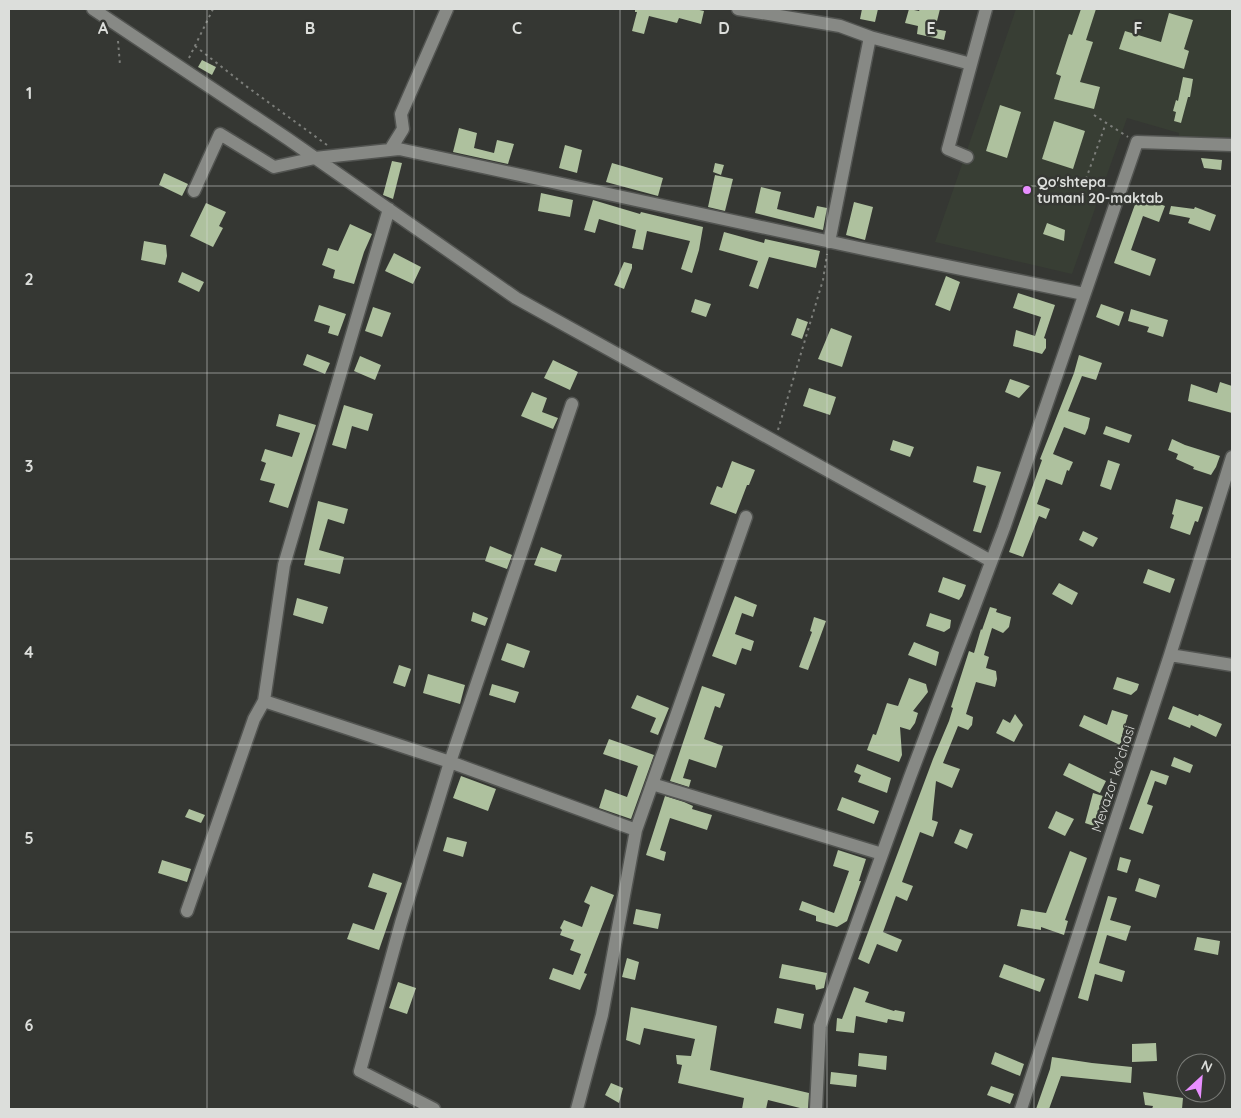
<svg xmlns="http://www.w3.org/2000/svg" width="1241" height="1118" viewBox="0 0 1241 1118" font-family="Quicksand,sans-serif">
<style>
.built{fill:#383e34}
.building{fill:#aec19e}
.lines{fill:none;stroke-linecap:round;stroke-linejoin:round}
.minor-casing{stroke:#525451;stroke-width:15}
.path{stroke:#7c7e7a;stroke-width:2;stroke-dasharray:2.5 4;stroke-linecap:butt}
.minor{stroke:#878985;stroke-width:12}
.grid{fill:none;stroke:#dcdedb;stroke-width:1;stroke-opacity:0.55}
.poi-dot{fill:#e88eff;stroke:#353733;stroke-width:2}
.labels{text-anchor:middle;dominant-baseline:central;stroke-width:5;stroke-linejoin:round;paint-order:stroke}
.poi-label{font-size:14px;font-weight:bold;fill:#dcdedb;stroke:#353733;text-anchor:start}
.street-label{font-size:14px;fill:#dcdedb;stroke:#353733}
.grid-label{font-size:16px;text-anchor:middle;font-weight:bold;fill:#dcdedb;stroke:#353733;stroke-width:5;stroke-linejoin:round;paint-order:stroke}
</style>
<rect width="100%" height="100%" fill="#353733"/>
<path class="built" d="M 1016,9 L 1232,9 L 1232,137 L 1179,137 L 1179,133 L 1127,118 L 1072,274 L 935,242 Z"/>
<path class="building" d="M 635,9 L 695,9 L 704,11 L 701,24 L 679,18 L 677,23 L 649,16 L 644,34 L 632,31 L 637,12 L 635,12 Z
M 862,9 L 878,9 L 875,22 L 860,19 Z
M 909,9 L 919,11 L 920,9 L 940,9 L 935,29 L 946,31 L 944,40 L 917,34 L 918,26 L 905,23 Z
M 1081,9 L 1096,9 L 1086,40 L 1093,42 L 1080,82 L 1100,87 L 1094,109 L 1054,99 L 1061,76 L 1056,74 L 1069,34 L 1072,35 Z
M 1169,13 L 1193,20 L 1184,49 L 1189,51 L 1184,69 L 1119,49 L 1125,31 L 1161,42 Z
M 202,60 L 216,67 L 212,75 L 198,67 Z
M 1183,77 L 1193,79 L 1190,97 L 1188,97 L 1181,123 L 1174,121 L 1176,112 L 1173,111 L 1176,100 L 1178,101 Z
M 1000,105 L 1021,112 L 1007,158 L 986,151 Z
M 1054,121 L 1085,131 L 1073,169 L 1042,159 Z
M 459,128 L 477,133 L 474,148 L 494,153 L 497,140 L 514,144 L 508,164 L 453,152 Z
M 565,145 L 582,150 L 577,173 L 559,168 Z
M 1201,158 L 1222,160 L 1221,170 L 1204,168 Z
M 392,161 L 402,163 L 393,199 L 383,195 Z
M 612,163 L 663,178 L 658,196 L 606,182 Z
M 715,163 L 724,165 L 721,175 L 713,172 Z
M 164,173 L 188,184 L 182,196 L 159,185 Z
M 715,175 L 733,179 L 725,211 L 708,207 Z
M 761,187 L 781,192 L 777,209 L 814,218 L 817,206 L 827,208 L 823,230 L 755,213 Z
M 541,193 L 573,200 L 570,217 L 538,211 Z
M 1138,196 L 1165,206 L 1159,222 L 1143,216 L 1131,250 L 1156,259 L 1150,276 L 1114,263 Z
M 593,200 L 640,214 L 641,212 L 703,227 L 699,250 L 692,273 L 681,269 L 690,241 L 647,231 L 643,250 L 632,248 L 636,230 L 599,219 L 595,233 L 584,230 Z
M 854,202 L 873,207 L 865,240 L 846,235 Z
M 206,203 L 226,212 L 219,226 L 223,228 L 213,247 L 190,236 Z
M 1171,206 L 1194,209 L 1195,207 L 1216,215 L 1210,231 L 1188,223 L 1190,218 L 1169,214 Z
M 1047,223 L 1065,230 L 1064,241 L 1043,234 Z
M 350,224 L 372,234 L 364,252 L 354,284 L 333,278 L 335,270 L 322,265 L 328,248 L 338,251 Z
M 724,232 L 764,243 L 765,239 L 820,251 L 816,268 L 769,257 L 758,289 L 749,286 L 758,261 L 719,250 Z
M 144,241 L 166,245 L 167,256 L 165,265 L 141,260 Z
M 394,253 L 421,267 L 413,284 L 385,271 Z
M 624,262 L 632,264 L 632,268 L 624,289 L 614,285 Z
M 182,272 L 204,282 L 199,292 L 178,282 Z
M 946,276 L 960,282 L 950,311 L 935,305 Z
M 1018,293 L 1055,305 L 1044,338 L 1046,339 L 1046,348 L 1042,354 L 1013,346 L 1016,330 L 1035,336 L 1041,317 L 1013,308 Z
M 695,299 L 711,304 L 706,317 L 691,312 Z
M 1101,304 L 1124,312 L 1119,326 L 1096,317 Z
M 319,305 L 346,314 L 338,336 L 328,333 L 330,326 L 314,321 Z
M 373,307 L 391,313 L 382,337 L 365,331 Z
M 1131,309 L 1168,320 L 1163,337 L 1147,332 L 1149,327 L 1128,321 Z
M 797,318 L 808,322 L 802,339 L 791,335 Z
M 831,328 L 852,336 L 842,367 L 818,359 Z
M 307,354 L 330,363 L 325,374 L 303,365 Z
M 1079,355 L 1102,363 L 1096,380 L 1082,376 L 1068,411 L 1090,418 L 1088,428 L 1085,435 L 1064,427 L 1053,454 L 1073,462 L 1069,471 L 1067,470 L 1062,485 L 1046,479 L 1037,504 L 1050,509 L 1046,519 L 1039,516 L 1023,557 L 1009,552 L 1042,460 L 1040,459 L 1074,373 Z
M 360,356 L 381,365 L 375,380 L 354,371 Z
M 553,360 L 578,372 L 570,390 L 544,378 Z
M 1010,379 L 1030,386 L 1019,398 L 1005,392 Z
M 1220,382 L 1232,386 L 1232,413 L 1188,401 L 1191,384 L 1217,393 Z
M 809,388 L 836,397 L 830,415 L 803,406 Z
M 532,392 L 547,398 L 542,412 L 558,418 L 553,429 L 521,416 Z
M 344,405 L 373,414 L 368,431 L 352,426 L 346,449 L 332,445 Z
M 279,414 L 316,425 L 288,508 L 269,502 L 275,484 L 260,480 L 266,463 L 261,461 L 265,449 L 292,457 L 300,433 L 276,426 Z
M 1106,426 L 1132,435 L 1129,443 L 1103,434 Z
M 1172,439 L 1185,445 L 1220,456 L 1216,467 L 1211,475 L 1193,469 L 1194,467 L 1176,459 L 1178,454 L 1168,450 Z
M 893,440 L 914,447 L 910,457 L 890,450 Z
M 1108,460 L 1120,464 L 1111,490 L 1100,486 Z
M 732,461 L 755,470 L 749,485 L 747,485 L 736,514 L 710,504 L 717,486 L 722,488 Z
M 977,466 L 1001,472 L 981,533 L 973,531 L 986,486 L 973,482 Z
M 1176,499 L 1203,507 L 1198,522 L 1195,521 L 1190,535 L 1170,528 L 1174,515 L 1172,514 Z
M 318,501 L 348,509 L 344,524 L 328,519 L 319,550 L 344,557 L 340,574 L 304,565 Z
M 1083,531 L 1098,538 L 1093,547 L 1079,540 Z
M 490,546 L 512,555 L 507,569 L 485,561 Z
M 541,547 L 562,555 L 556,572 L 534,565 Z
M 1148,569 L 1175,579 L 1170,593 L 1143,583 Z
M 943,577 L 966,585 L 962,596 L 959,600 L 938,592 Z
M 1059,583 L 1078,593 L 1072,605 L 1052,594 Z
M 735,596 L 757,605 L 753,617 L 742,613 L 735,634 L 754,641 L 751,651 L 742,648 L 736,665 L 712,656 Z
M 297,598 L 328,607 L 323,624 L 293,615 Z
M 990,607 L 997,609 L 996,612 L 1011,617 L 1009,627 L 1003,633 L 992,628 L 984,655 L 989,657 L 986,668 L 996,671 L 997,679 L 995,687 L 976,682 L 966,714 L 973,717 L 972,725 L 968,730 L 958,726 L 943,763 L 960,769 L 952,788 L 936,781 L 932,820 L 938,822 L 933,837 L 920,832 L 902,882 L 913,886 L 907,901 L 896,896 L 883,932 L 902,940 L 897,952 L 877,944 L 869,964 L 858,959 L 933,759 L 949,721 L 953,708 L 951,707 L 969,651 L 974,653 L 981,629 L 982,630 Z
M 473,612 L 488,618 L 485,626 L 471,621 Z
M 930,613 L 951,620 L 950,628 L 944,632 L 926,626 Z
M 814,617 L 826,621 L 808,670 L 799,667 L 812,632 L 810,631 Z
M 914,642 L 939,652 L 936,666 L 908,655 Z
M 507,643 L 530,651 L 524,668 L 501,660 Z
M 399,665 L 411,669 L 405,687 L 393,683 Z
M 428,674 L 465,685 L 460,704 L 423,693 Z
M 1117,677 L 1139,684 L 1137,690 L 1131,695 L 1113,689 Z
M 909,678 L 926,684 L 928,692 L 913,711 L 918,713 L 915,723 L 910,730 L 900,727 L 902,755 L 899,762 L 867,750 L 873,734 L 876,735 L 887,703 L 898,706 Z
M 492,684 L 519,692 L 515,703 L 489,695 Z
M 702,686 L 725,694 L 720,708 L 715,706 L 704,739 L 723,746 L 716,768 L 689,759 L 683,778 L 691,780 L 689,787 L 670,781 Z
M 637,695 L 669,708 L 658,735 L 650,732 L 656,718 L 631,708 Z
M 1173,706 L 1198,716 L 1199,714 L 1222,724 L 1216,737 L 1191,725 L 1190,728 L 1168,719 Z
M 1112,710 L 1128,715 L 1122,735 L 1124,736 L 1120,745 L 1079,726 L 1084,715 L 1107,725 Z
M 1015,714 L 1023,725 L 1014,742 L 996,733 L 1003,719 L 1010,723 Z
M 609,739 L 654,755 L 631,819 L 599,808 L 605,789 L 627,797 L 638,766 L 603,754 Z
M 1174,757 L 1193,765 L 1190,773 L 1171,766 Z
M 1069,763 L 1106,781 L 1100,793 L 1063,775 Z
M 857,764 L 891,778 L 887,793 L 858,782 L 861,775 L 854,772 Z
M 1151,770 L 1169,776 L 1166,785 L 1155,781 L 1147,804 L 1153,806 L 1143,834 L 1129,829 Z
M 461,776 L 496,789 L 488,811 L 453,798 Z
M 1093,793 L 1103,796 L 1094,826 L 1085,823 Z
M 665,796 L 684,802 L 693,806 L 692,809 L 712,815 L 707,830 L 670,818 L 660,850 L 666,852 L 664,861 L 646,855 Z
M 842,797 L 879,811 L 874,824 L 837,810 Z
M 189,809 L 205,815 L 201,823 L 185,817 Z
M 1056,811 L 1074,819 L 1065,836 L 1048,828 Z
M 960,829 L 973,834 L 967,849 L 954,843 Z
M 447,837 L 467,842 L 463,857 L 443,851 Z
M 838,850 L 866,859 L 859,881 L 861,881 L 847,921 L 837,927 L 816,921 L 816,916 L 799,910 L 802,901 L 834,913 L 849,871 L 833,866 Z
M 1070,851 L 1087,858 L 1065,920 L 1068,921 L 1064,935 L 1041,927 L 1041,930 L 1017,926 L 1021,909 L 1046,913 Z
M 1120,857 L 1131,860 L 1127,873 L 1117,870 Z
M 162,860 L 191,869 L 187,882 L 158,873 Z
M 373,873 L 402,883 L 379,950 L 347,939 L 353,923 L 374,930 L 387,893 L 368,887 Z
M 1139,878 L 1160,885 L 1156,898 L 1135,891 Z
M 591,886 L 614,895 L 584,973 L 587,974 L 580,990 L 549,979 L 553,968 L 573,975 L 581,954 L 570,950 L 574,940 L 560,935 L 562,930 L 560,928 L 564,920 L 582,927 L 590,905 L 584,902 Z
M 1108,896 L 1117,898 L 1110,920 L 1131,926 L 1126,941 L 1107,935 L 1099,963 L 1125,971 L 1122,982 L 1095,974 L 1088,1001 L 1078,998 Z
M 636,909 L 661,914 L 658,929 L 633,924 Z
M 1197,937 L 1220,941 L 1218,955 L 1194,950 Z
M 627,958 L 639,962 L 635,980 L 622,977 Z
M 782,964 L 827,973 L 824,988 L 816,990 L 815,985 L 779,978 Z
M 1004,964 L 1045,979 L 1040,992 L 999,977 Z
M 398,982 L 416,988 L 407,1014 L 389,1008 Z
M 854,987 L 869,992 L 865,1002 L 894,1011 L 895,1010 L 905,1012 L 903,1022 L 888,1019 L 887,1023 L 856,1016 L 854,1033 L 836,1031 L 837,1018 L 842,1019 Z
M 631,1007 L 717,1026 L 710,1070 L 809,1093 L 808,1109 L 800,1109 L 800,1108 L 768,1100 L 766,1109 L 742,1109 L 744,1098 L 678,1083 L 682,1065 L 677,1064 L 676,1055 L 691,1056 L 695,1039 L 644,1028 L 640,1045 L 626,1040 Z
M 777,1008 L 804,1014 L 801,1029 L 774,1023 Z
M 1156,1043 L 1157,1061 L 1132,1062 L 1132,1044 Z
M 995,1052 L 1024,1064 L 1020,1076 L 991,1064 Z
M 859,1053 L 887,1056 L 886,1070 L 858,1066 Z
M 1052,1057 L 1092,1063 L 1132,1067 L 1131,1083 L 1061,1076 L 1049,1109 L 1036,1109 L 1050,1069 Z
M 831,1072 L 857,1075 L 856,1087 L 830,1084 Z
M 611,1083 L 623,1088 L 619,1103 L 605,1095 Z
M 991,1086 L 1014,1094 L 1010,1104 L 987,1095 Z
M 1143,1092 L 1183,1098 L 1182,1109 L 1152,1109 L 1153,1106 L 1145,1105 Z"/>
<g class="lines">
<g class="minor-casing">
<path id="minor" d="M 93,9 L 288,139 L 516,298 L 991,561
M 738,9 L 840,26 L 870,37 L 829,242
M 870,37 L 971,64
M 390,150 L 403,129 L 401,114 L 447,9
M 967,157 L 948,149 L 986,9
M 194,191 L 220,134 L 274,167 L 315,158 L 399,149 L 859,248 L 1084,294
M 389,209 L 284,565 L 264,701 L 450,762 L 636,830 L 746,517
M 1170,655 L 1232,665
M 652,784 L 882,854
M 187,911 L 254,719 L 264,701
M 434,1109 L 360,1071 L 401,923 L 450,762 L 572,404
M 577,1109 L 602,1015 L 636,830
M 816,1109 L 820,1026 L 910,777 L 1004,528 L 1137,142 L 1232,145
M 1021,1109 L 1170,655 L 1232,457"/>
</g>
<path class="path" d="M 118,41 L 120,65
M 195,46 L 246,86 L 327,145
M 189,58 L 213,9
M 1094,115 L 1128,137
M 1086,179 L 1106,123
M 778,430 L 823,280 L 827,254"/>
<use href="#minor" class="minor"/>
</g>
<path class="grid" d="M 207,9 L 207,1109M 414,9 L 414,1109M 620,9 L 620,1109M 827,9 L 827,1109M 1034,9 L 1034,1109M 9,186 L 1232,186M 9,373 L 1232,373M 9,559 L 1232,559M 9,745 L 1232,745M 9,932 L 1232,932"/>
<circle class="poi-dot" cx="1027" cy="190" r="5"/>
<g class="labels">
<g class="poi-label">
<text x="1037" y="182">Qo'shtepa<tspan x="1037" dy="16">tumani 20-maktab</tspan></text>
</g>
<g class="street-label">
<text transform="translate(1113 779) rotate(-72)">Mevazor ko'chasi</text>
</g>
</g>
<g class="grid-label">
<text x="103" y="34">A</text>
<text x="310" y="34">B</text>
<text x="517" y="34">C</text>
<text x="724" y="34">D</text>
<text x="931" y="34">E</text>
<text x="1138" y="34">F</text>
<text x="29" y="99">1</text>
<text x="29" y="285">2</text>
<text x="29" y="472">3</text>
<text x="29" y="658">4</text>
<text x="29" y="844">5</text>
<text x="29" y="1031">6</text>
</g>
<rect width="1241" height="1118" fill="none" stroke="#dcdedb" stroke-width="20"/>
<g transform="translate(1201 1078) rotate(26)"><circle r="24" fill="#353733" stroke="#787a76"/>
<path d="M0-4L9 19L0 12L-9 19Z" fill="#e88eff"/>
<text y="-8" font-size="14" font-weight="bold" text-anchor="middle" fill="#dcdedb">N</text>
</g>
</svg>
